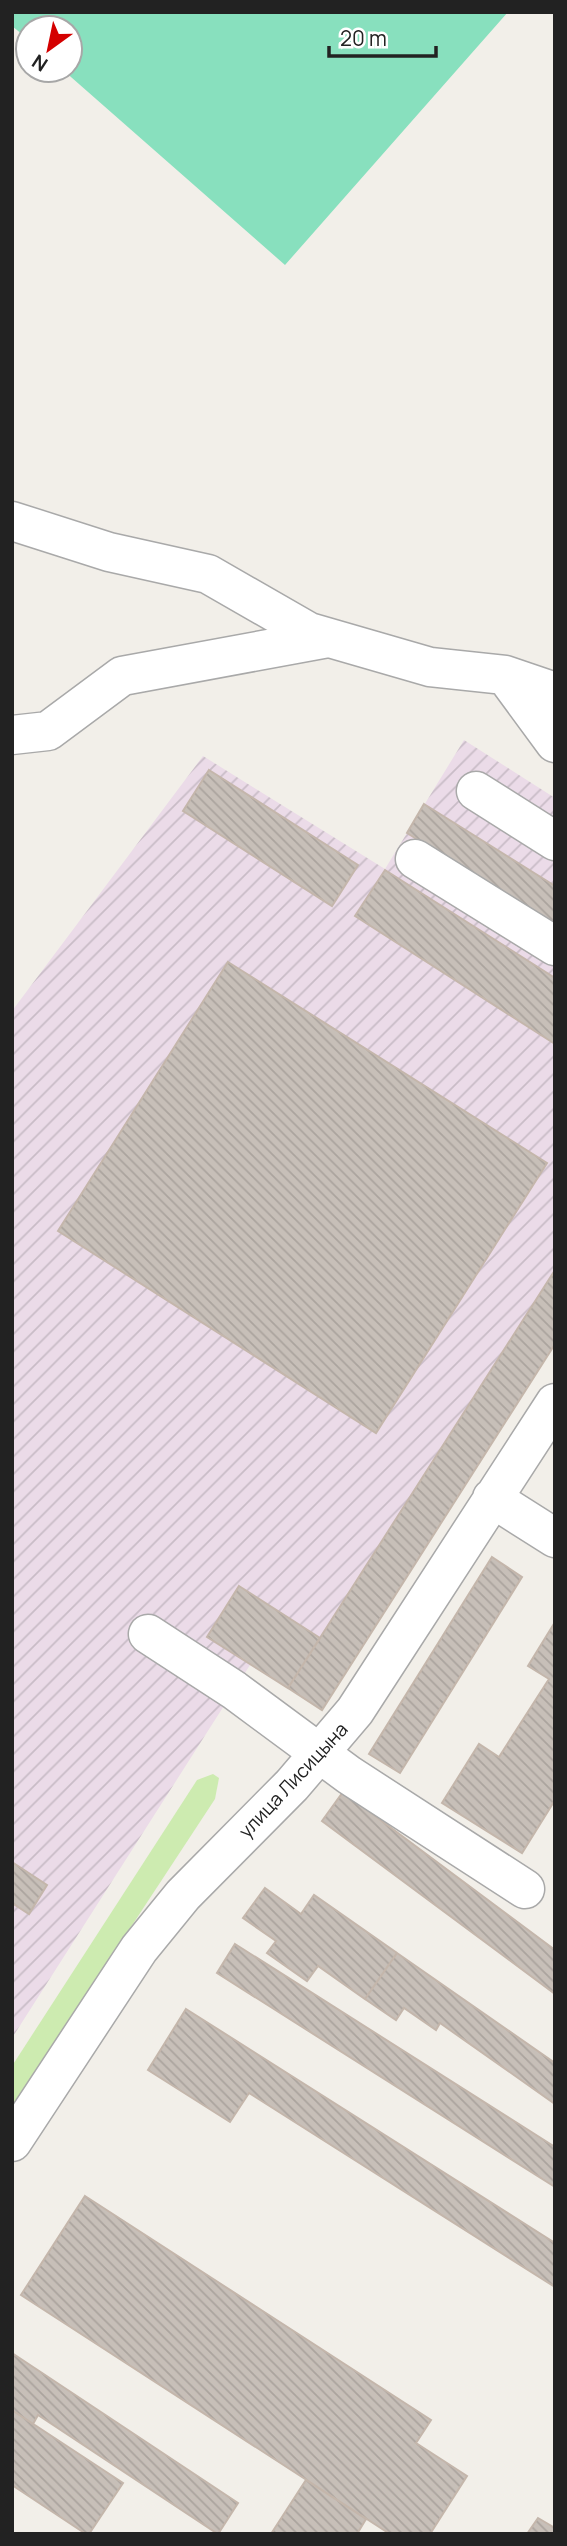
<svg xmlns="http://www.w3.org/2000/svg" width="567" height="2546" viewBox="0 0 567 2546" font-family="Manrope,sans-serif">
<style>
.industrial{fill:url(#industrial-furrows)}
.grass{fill:#cdebb0}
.pitch{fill:#88e0be}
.building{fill:url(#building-back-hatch);stroke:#c4b6ab;stroke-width:2}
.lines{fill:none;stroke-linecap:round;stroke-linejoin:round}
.minor-casing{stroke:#a9a9a9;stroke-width:41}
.minor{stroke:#fff;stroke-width:38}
.labels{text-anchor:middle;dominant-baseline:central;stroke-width:6;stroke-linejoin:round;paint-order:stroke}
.street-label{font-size:19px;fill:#222;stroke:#fff}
</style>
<defs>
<pattern id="industrial-furrows" width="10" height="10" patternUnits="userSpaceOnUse" patternTransform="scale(1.75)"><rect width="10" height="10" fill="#ebdbe8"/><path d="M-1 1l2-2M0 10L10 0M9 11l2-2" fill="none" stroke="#c9bcc7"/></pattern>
<pattern id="building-back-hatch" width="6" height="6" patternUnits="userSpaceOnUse" patternTransform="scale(1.75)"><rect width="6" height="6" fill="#c7bfb8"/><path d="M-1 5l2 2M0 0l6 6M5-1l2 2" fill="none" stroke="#aba49e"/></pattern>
</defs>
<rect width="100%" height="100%" fill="#f2efe9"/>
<path class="industrial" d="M 464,740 L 555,798 L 555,1270 L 288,1688 L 250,1665 L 12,2038 L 12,1011 L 203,756 L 385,869 Z"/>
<path class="grass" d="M 213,1774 L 219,1778 L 215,1799 L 12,2108 L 12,2066 L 197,1780 Z"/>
<path class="pitch" d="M 12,12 L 508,12 L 285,265 L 63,70 L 70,70 L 70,28 L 28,28 L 28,39 L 12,26 Z"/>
<path class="building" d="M 209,770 L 358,865 L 332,906 L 183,811 Z
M 424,804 L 555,886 L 555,926 L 407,833 Z
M 385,870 L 555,978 L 555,1044 L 355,916 Z
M 228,962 L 547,1163 L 376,1433 L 58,1231 Z
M 555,1270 L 555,1344 L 322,1710 L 288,1688 Z
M 492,1557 L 522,1577 L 400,1773 L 369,1754 Z
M 239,1586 L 320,1638 L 288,1688 L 207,1637 Z
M 555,1622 L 555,1800 L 522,1853 L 442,1803 L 479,1744 L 499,1757 L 549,1679 L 528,1666 Z
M 343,1792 L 555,1950 L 555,1994 L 322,1821 Z
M 12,1862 L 47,1885 L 29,1914 L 12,1903 Z
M 265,1888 L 301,1914 L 314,1895 L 397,1953 L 365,1999 L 318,1966 L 307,1981 L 267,1953 L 276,1941 L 243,1918 Z
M 235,1944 L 555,2147 L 555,2187 L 217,1973 Z
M 397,1953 L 555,2063 L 555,2104 L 440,2023 L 436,2030 L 404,2008 L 396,2020 L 365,1999 Z
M 186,2009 L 555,2243 L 555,2287 L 249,2093 L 230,2122 L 148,2070 Z
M 85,2196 L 431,2420 L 416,2443 L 467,2476 L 430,2534 L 390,2534 L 21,2295 Z
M 12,2353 L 238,2503 L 218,2534 L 38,2415 L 33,2424 L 12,2410 Z
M 12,2410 L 123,2483 L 89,2534 L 86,2534 L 12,2485 Z
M 306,2480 L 366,2519 L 357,2534 L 271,2534 Z
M 538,2518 L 555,2528 L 555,2534 L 527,2534 Z"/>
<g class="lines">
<g class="minor-casing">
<path id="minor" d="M 12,521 L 109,552 L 208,574 L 309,632 L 430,667 L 505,675 L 555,743
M 505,675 L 555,692
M 12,735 L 48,731 L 122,676 L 328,638
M 476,791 L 555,841
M 415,859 L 555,946
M 492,1498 L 555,1538
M 148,1634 L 234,1690 L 349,1775 L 525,1889
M 12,2142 L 139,1949 L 183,1895 L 292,1785 L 355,1711 L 555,1403"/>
</g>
<use href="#minor" class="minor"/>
</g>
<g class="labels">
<g class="street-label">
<text transform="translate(293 1780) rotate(-47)">улица Лисицына</text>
</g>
</g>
<rect width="567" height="2546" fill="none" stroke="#222222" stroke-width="28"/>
<g transform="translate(49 49) rotate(213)"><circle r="33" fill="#ffffff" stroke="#a7a7a7" stroke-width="2"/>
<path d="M0-5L12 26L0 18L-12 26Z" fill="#d40000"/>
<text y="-10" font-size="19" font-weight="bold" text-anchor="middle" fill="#222222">N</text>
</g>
<path d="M329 46v10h107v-10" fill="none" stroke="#222222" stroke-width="3.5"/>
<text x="340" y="46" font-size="21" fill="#222222" stroke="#ffffff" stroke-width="5" paint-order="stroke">20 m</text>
</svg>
